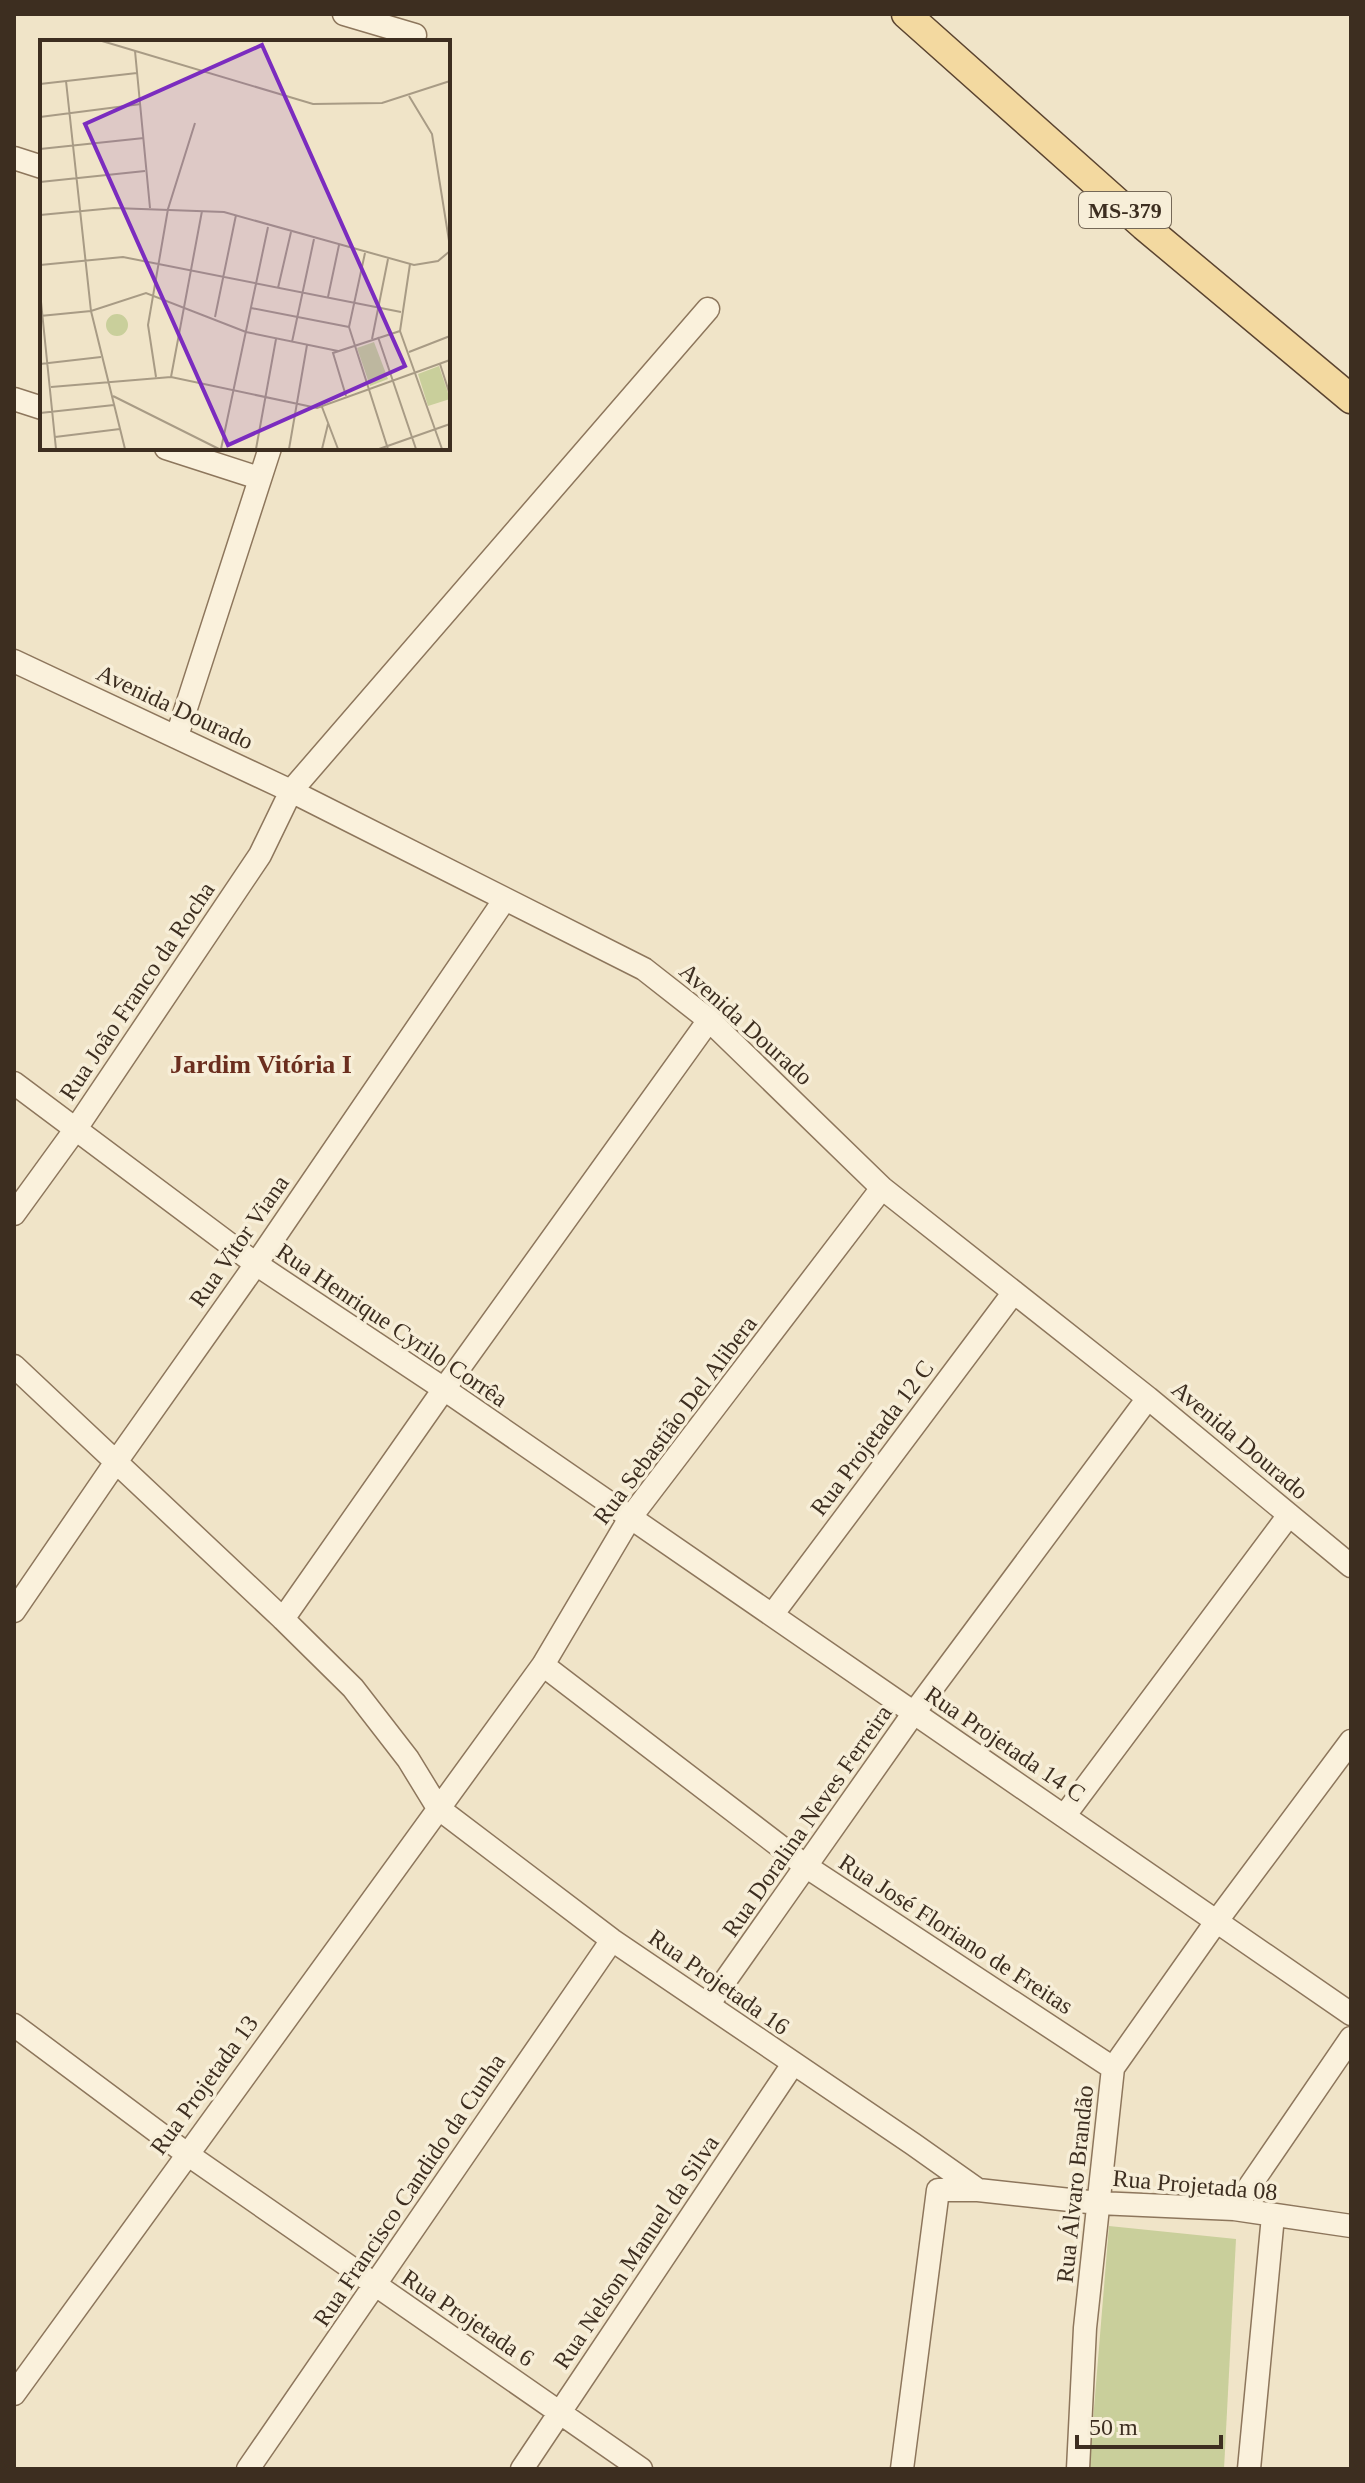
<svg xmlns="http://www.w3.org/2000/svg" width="1365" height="2483" viewBox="0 0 1365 2483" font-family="'Times New Roman',serif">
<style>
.green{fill:#c9cf9b}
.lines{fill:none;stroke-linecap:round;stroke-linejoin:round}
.minor-casing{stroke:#8d765c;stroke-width:25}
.major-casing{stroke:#5b4430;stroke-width:31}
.minor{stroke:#faf1dc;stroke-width:22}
.major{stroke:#f3d9a0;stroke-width:28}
.labels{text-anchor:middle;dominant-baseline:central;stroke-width:7;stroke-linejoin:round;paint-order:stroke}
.shield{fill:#f7eed8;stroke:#756857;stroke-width:2}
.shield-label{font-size:22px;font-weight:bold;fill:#3d2e20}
.street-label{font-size:24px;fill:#3d2e20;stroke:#f7eed8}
.neighbourhood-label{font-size:26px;font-weight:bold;fill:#6b2e1e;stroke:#f7eed8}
.inset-road{fill:none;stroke:#a89b85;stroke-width:2}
.view{fill:#7b2cbf;fill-opacity:0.15;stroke:#7b2cbf;stroke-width:4}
.inset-edge{fill:none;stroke:#3d2e20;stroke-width:4}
</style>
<rect width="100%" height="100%" fill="#f0e4c8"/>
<path class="green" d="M 1109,2226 L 1236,2239 L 1224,2469 L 1089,2469 Z"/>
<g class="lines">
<g class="minor-casing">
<path id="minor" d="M 344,14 L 415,35
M 14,158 L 42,167
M 14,399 L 42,408
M 166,448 L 259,478
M 14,661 L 291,791 L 644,969 L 709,1020 L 882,1188 L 1148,1398 L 1351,1566
M 177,736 L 270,448
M 14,1083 L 256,1264 L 444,1389 L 1351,2014
M 14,1214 L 75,1130 L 260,855 L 291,791 L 708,309
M 14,1366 L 283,1619 L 353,1688 L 408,1759 L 438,1808 L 612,1940 L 913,2144 L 978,2190
M 14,1611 L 116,1462 L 256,1264 L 505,899
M 772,1615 L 1014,1292
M 283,1619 L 444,1389 L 709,1020
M 543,1665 L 807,1867 L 1113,2068
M 1065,1815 L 1289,1515
M 708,2005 L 913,1714 L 1148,1398
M 14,2025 L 187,2154 L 641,2469
M 1234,2209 L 1351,2038
M 14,2394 L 543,1665 L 630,1518 L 882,1188
M 248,2469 L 612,1940
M 522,2469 L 793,2064
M 902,2469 L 938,2190 L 978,2190 L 1098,2203 L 1234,2209 L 1351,2226
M 1078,2469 L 1085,2328 L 1113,2068 L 1216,1922 L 1351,1741
M 1249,2469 L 1273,2216"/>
</g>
<g class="major-casing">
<path id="major" d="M 906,14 L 1144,226 L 1351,399"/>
</g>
<use href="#minor" class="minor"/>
<use href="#major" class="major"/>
</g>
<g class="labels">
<rect class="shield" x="1079" y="192" width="92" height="36" rx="6"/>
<g class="shield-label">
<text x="1125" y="210">MS-379</text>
</g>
<g class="street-label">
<text transform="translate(175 707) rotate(25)">Avenida Dourado</text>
<text transform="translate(137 991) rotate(-56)">Rua João Franco da Rocha</text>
<text transform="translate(746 1024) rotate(42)">Avenida Dourado</text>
<text transform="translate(239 1241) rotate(-55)">Rua Vitor Viana</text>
<text transform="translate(392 1325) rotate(34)">Rua Henrique Cyrilo Corrêa</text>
<text transform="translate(675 1420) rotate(-53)">Rua Sebastião Del Alibera</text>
<text transform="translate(872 1438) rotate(-53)">Rua Projetada 12 C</text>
<text transform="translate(1240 1440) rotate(40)">Avenida Dourado</text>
<text transform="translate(1005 1744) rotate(34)">Rua Projetada 14 C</text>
<text transform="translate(807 1821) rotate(-55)">Rua Doralina Neves Ferreira</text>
<text transform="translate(956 1934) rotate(33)">Rua José Floriano de Freitas</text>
<text transform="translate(719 1982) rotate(35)">Rua Projetada 16</text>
<text transform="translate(204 2085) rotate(-54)">Rua Projetada 13</text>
<text transform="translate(1075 2184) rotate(-84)">Rua Álvaro Brandão</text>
<text transform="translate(1195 2185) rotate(5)">Rua Projetada 08</text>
<text transform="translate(409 2190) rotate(-56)">Rua Francisco Candido da Cunha</text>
<text transform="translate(636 2252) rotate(-56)">Rua Nelson Manuel da Silva</text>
<text transform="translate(468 2318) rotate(34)">Rua Projetada 6</text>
</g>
<g class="neighbourhood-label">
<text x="261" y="1064">Jardim Vitória I</text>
</g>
</g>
<g transform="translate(40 40)">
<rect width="410" height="410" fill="#f0e4c8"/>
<path d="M66 285a11 11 0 1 1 22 0a11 11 0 1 1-22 0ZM 334,302 L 348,339 L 330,346 L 317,308 ZM 399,326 L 410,359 L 388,366 L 378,334 Z" fill="#c9cf9b"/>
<path class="inset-road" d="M 62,1 L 273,64 L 342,63 L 410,41M 95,11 L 110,168M 26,41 L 51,271 L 85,409M 0,44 L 97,33M 369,56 L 392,94 L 410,207M 0,77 L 101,64M 0,109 L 104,98M 0,142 L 105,131M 0,175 L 74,168 L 184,172 L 374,225 L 398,221 L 410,211M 325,213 L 309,287 L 348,409M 370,224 L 360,291 L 402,409M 0,225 L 83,217 L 361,272M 238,248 L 251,192M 0,252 L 16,409M 288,257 L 299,205M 211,268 L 309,287M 0,276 L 51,271 L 106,253 L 206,292 L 298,311M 175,277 L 196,175M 338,297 L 376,409M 332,299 L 348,219M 252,302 L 274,199M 369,312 L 410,296M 0,324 L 61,317M 400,324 L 410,355M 116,337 L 108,285 L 128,169 L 155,83M 131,337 L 162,171M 11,347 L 131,337 L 277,368 L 410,320M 73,356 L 179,409M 306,356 L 293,313 L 360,291M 282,367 L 298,409M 0,373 L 74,365M 15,397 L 80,389M 181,409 L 228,187M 216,409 L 236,299M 249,409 L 267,305M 282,409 L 288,384M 339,409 L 410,384"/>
<path class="view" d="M 222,5 L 365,326 L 188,405 L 45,84 Z"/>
<rect width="410" height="410" class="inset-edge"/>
</g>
<rect width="1365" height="2483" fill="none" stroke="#3d2e20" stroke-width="32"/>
<path d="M1077 2435v12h144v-12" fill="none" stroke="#3d2e20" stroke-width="4"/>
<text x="1089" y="2435" font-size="24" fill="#3d2e20" stroke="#f7eed8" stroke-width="6" paint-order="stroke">50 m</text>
</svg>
